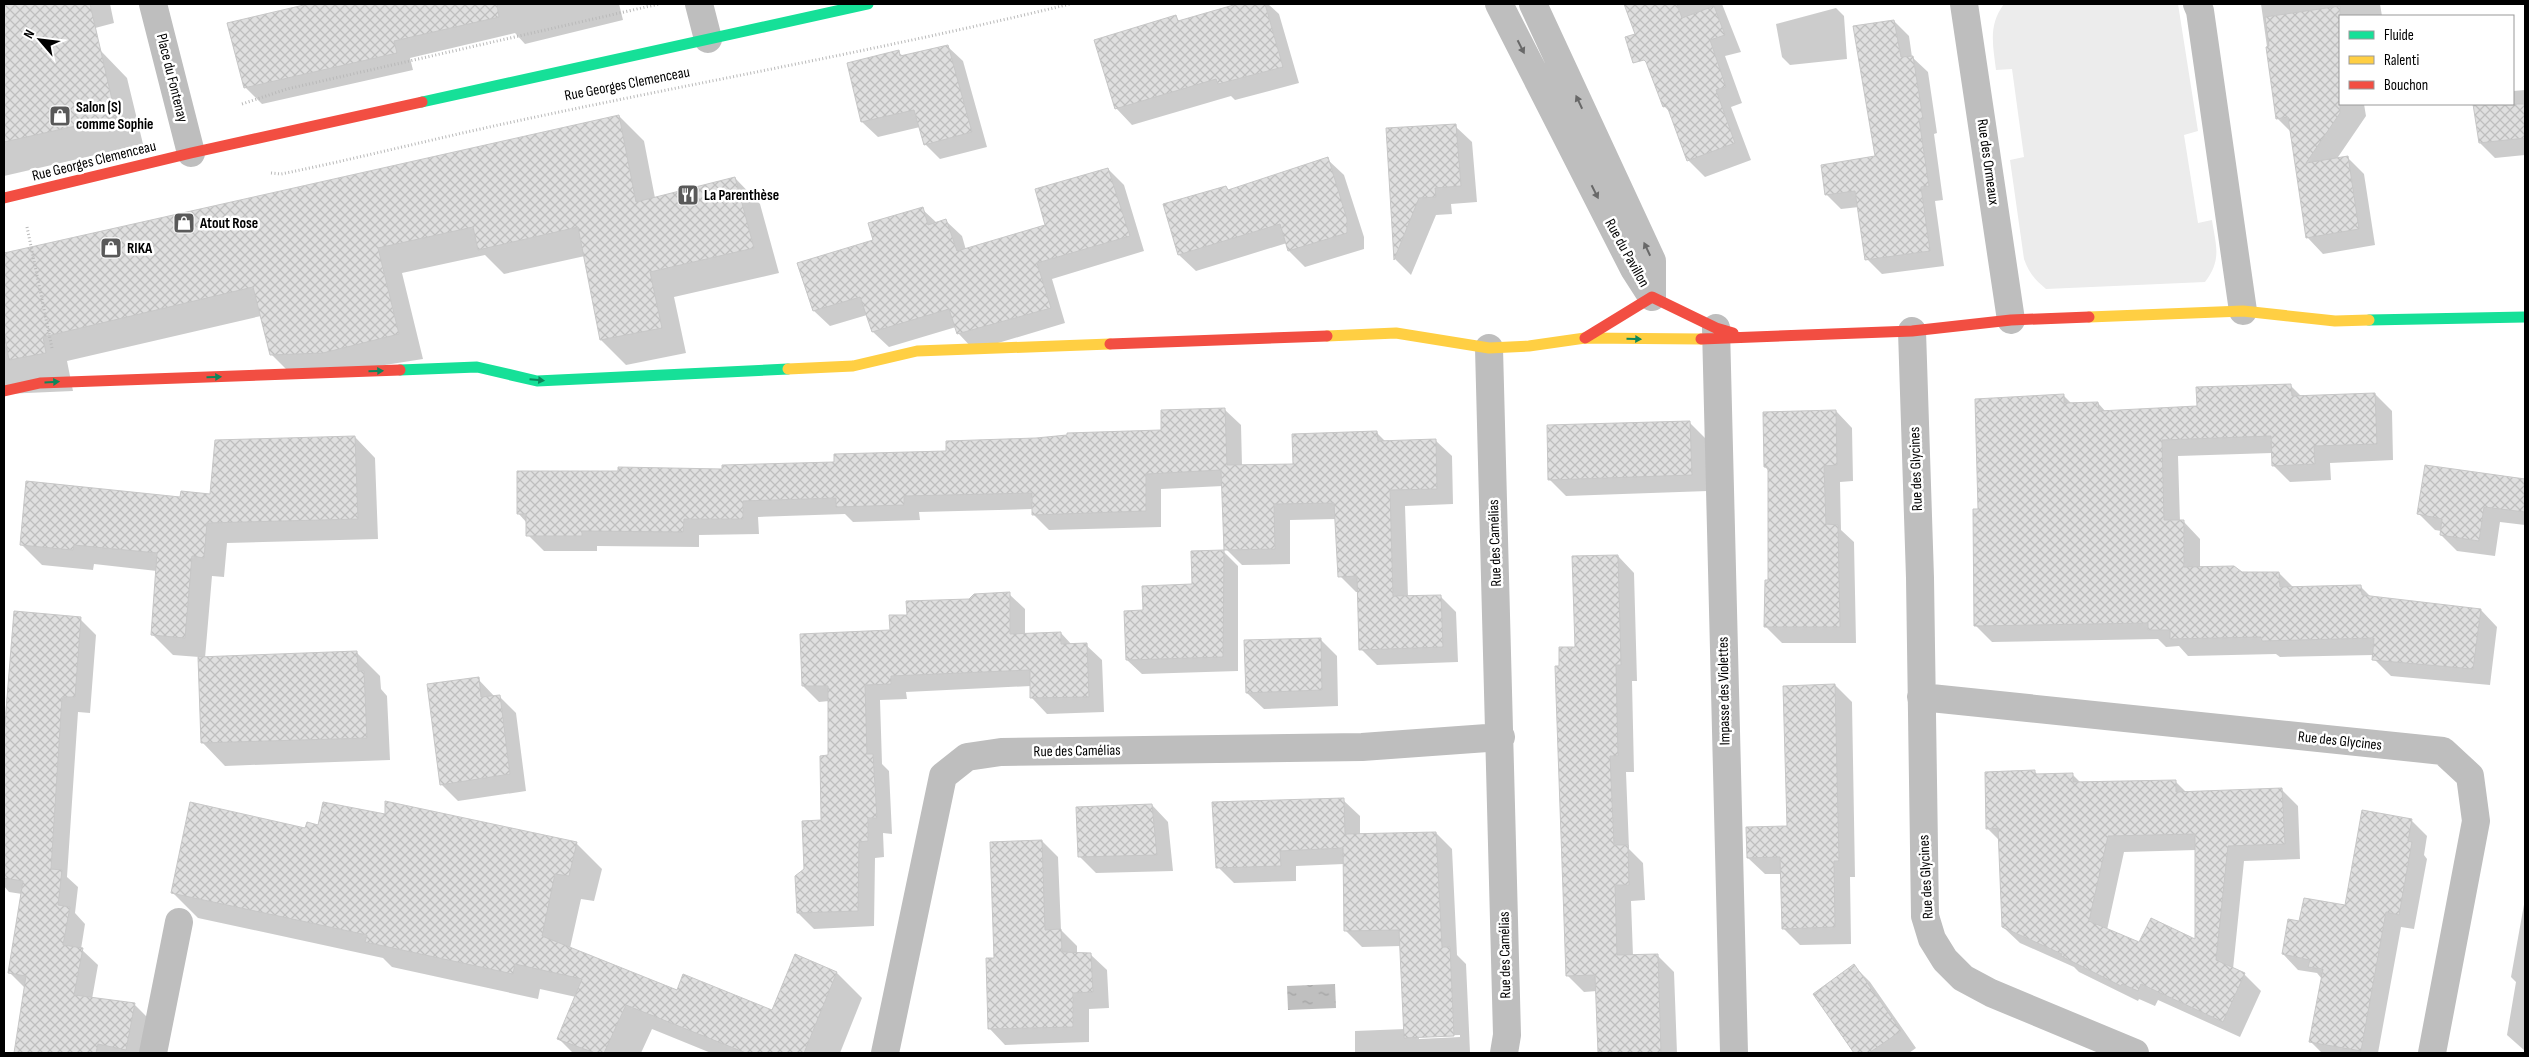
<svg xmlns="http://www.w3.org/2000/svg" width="2529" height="1057" viewBox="0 0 2529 1057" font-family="'Sofia Sans Condensed',sans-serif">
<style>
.grass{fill:#ececec}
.water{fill:url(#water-ripples)}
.shadow{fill:#0003;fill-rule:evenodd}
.building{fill:url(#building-cross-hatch);stroke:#c7c7c7;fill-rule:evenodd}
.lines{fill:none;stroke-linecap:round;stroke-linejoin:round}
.path{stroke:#b9b9b9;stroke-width:3;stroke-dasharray:1 2.5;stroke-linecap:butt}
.street{stroke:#bebebe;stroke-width:28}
.fast{stroke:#16e098;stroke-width:11}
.slow{stroke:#ffcf43;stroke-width:11}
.jam{stroke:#f24e42;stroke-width:11}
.oneway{fill:#686868}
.oneway2{fill:#0d865b}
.labels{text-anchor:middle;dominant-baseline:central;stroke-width:5;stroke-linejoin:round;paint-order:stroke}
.street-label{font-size:15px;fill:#000;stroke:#fff}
.poi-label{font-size:15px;font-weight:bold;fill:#000;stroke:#fff;text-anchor:start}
</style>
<defs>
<pattern id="water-ripples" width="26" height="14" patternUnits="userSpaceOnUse" patternTransform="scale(1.25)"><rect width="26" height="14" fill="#bfbfbf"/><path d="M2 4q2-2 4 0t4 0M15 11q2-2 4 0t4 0" fill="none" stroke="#a2a2a2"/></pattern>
<pattern id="building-cross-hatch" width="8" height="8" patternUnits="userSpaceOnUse" patternTransform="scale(1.25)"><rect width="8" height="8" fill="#dfdfdf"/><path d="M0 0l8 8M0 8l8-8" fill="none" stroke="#bebebe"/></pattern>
</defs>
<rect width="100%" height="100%" fill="#fff"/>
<path class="grass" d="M 2004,4 L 2178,4 L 2198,131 L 2184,135 L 2198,223 L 2212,220 C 2216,246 2222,260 2205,282 L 2046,289 C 2035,280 2029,273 2024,259 L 2010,160 L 2024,157 L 2012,69 L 1996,70 C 1993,45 1988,25 2004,4 Z"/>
<path class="water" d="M 1335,984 L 1336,1008 L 1288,1010 L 1287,986 Z"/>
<path class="shadow" d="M 4,4 L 110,4 L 114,23 L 50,40 L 100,50 L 127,78 L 143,144 L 4,176 Z
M 313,4 L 619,4 L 623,20 L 525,44 L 515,33 L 410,58 L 413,70 L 262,104 L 245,87 L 229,24 Z
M 1241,4 L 1268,4 L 1279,14 L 1299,83 L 1235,100 L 1231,96 L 1132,125 L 1116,108 L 1175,17 L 1181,22 Z
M 1626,4 L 1722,4 L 1741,52 L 1725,56 L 1742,103 L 1731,107 L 1751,160 L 1705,177 L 1688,160 L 1672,114 L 1664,106 Z
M 2261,4 L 2380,4 L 2382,16 L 2340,16 L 2340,41 L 2299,44 L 2340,75 L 2340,104 L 2364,104 L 2366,116 L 2336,160 L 2348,158 L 2364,174 L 2375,245 L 2323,254 L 2307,237 L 2291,132 L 2277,118 Z
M 1836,8 L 1844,16 L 1847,59 L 1790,65 L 1782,57 L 1776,24 Z
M 1894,21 L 1909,36 L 1912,57 L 1928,72 L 1937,133 L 1934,134 L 1943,200 L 1935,201 L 1944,266 L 1882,274 L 1867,259 L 1859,207 L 1841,209 L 1826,194 L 1876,157 Z
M 947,46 L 963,61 L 987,147 L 940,159 L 925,144 L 920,127 L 878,137 L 862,122 L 898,52 L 903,56 Z
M 2525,90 L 2525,155 L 2495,158 L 2480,143 L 2475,104 L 2513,104 L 2513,91 Z
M 619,116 L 644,141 L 655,198 L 735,178 L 760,204 L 779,273 L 674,297 L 686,353 L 626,365 L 601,340 L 585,256 L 504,274 L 485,255 L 402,273 L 423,359 L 296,379 L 271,354 L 261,316 L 67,361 L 73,391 L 4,394 L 4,255 Z
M 1455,126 L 1472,142 L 1477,202 L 1451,204 L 1452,214 L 1436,215 L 1411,275 L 1395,259 L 1387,129 Z
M 1327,159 L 1344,175 L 1364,237 L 1364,249 L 1305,267 L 1289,251 L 1287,243 L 1196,271 L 1179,255 L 1164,205 L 1226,187 L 1229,191 Z
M 1108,169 L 1124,185 L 1144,251 L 1052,279 L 1065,323 L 978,349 L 973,349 L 958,333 L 956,327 L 889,347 L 873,332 L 867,315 L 830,326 L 814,311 L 875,241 L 922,209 L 937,223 L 946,221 L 962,236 L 966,250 L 1047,226 Z
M 2290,385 L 2302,397 L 2375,394 L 2392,411 L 2393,460 L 2330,463 L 2331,480 L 2290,482 L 2273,465 L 2272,453 L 2178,456 L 2180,522 L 2184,522 L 2200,539 L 2200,568 L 2241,573 L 2279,573 L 2294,588 L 2361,587 L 2372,598 L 2481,610 L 2497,627 L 2490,685 L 2391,676 L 2374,659 L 2374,655 L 2280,657 L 2276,654 L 2188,656 L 2179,646 L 2166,647 L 2158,639 L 1992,642 L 1975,625 L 1979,510 L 2064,396 L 2072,404 L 2098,403 L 2106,412 L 2198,407 Z
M 1224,409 L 1241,425 L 1242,466 L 1294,465 L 1377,433 L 1386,442 L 1435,440 L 1452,456 L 1453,504 L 1405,506 L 1408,597 L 1440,596 L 1456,612 L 1458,662 L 1377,665 L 1361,649 L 1359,592 L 1356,592 L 1340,576 L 1336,519 L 1290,520 L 1290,564 L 1242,565 L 1226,549 L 1223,486 L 1161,489 L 1161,527 L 1049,530 L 1033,514 L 1033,509 L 919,512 L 920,520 L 853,522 L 845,514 L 758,517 L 759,534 L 699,535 L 699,547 L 597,546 L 597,551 L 544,551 L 528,535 L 527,523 L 518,513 L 723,470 L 836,463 L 948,452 L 1036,439 L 1163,431 Z
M 1836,411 L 1852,428 L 1853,481 L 1840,482 L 1841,530 L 1854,542 L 1856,643 L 1782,643 L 1766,627 L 1769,582 L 1769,471 L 1765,467 Z
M 1689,422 L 1706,439 L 1708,491 L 1566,496 L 1549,479 Z
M 355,437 L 375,458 L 378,539 L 227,543 L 224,577 L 212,576 L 205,658 L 357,653 L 380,676 L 381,689 L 387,696 L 390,760 L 225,766 L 202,742 L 199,657 L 173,655 L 152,634 L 157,571 L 94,564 L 93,570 L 42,565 L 21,544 L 182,498 L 211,496 Z
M 2426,466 L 2525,481 L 2525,525 L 2500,522 L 2495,556 L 2457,551 L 2441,535 L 2441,531 L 2435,530 L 2419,514 Z
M 1223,551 L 1238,566 L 1238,671 L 1142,674 L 1127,660 Z
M 1618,556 L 1634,573 L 1637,681 L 1632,681 L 1634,772 L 1626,772 L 1629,849 L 1643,863 L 1645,900 L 1631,901 L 1633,956 L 1658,956 L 1674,972 L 1677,1053 L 1599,1053 L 1597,991 L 1584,992 L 1567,975 L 1561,667 L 1576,648 Z
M 1009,594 L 1025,609 L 1025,634 L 1061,633 L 1072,645 L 1086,645 L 1102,660 L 1104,712 L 1047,714 L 1032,698 L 1031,686 L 906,692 L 907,699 L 880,700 L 882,764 L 889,771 L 892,834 L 883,833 L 884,857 L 875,858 L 874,926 L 814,929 L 798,913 L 805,870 L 822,821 L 829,756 L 829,701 L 819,702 L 803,686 L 891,631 L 908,616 Z
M 15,613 L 80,619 L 96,635 L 90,713 L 78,712 L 67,877 L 78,887 L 75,913 L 85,924 L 81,949 L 98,965 L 92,999 L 134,1004 L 150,1020 L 144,1053 L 15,1053 L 25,988 L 9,972 L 22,894 L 9,892 L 4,886 L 4,749 Z
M 1320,639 L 1337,656 L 1338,706 L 1264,709 L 1247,693 Z
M 478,679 L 495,697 L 499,696 L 516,713 L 526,791 L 458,801 L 441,784 Z
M 1835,685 L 1852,702 L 1855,877 L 1850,877 L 1851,944 L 1800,945 L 1783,928 L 1782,874 L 1765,874 L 1748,858 L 1788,827 Z
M 2034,771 L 2038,775 L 2072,774 L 2081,783 L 2175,781 L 2187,793 L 2282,790 L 2298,806 L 2300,859 L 2244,861 L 2233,969 L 2244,974 L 2261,991 L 2240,1037 L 2158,1000 L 2155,1006 L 2139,999 L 2138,1001 L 2079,972 L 2074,967 L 2020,943 L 2003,927 L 2000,841 L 1987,828 ZM 2196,850 L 2196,941 L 2140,943 L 2107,930 L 2124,852 Z
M 1343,800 L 1360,816 L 1360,835 L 1436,833 L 1452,849 L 1457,955 L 1466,964 L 1470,1052 L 1355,1053 L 1355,1031 L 1405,1029 L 1401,946 L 1362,947 L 1346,931 L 1344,864 L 1296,866 L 1296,881 L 1234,883 L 1218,867 ZM 1460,1035 L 1460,1037 L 1419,1039 L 1419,1036 Z
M 1152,805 L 1168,822 L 1173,871 L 1096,873 L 1079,856 Z
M 386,816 L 576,843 L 602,869 L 594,901 L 581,899 L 570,948 L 678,992 L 773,1011 L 837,973 L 862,998 L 840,1053 L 711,1053 L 652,1029 L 641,1053 L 573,1053 L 559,1039 L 576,997 L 540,989 L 538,999 L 392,967 L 383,958 L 198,918 L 172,892 L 306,829 Z
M 2411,820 L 2427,836 L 2424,855 L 2427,859 L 2414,929 L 2401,927 L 2378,1053 L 2322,1053 L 2310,1041 L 2322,979 L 2317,973 L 2298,970 L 2283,954 L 2300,923 L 2346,907 Z
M 1042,841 L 1058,857 L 1061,930 L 1077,946 L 1077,954 L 1090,954 L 1107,970 L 1109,1008 L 1089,1009 L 1089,1042 L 1005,1045 L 989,1028 L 995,959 Z
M 2525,899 L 2525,1051 L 2507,1035 L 2516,982 L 2511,977 Z
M 1854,966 L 1870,982 L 1916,1048 L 1909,1053 L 1856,1053 L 1815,995 Z"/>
<path class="building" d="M 4,4 L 90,4 L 116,117 L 4,142 Z
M 308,4 L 497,4 L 499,17 L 394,41 L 397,53 L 244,88 L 227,23 Z
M 1237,4 L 1265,4 L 1283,67 L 1218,84 L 1216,79 L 1115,109 L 1094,40 L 1176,15 L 1178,21 Z
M 1624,4 L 1677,4 L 1682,18 L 1714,6 L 1725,35 L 1710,40 L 1726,87 L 1716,90 L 1735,143 L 1687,161 L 1667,106 L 1663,107 L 1646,62 L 1644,60 L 1633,63 L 1625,37 L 1635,34 Z
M 2340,6 L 2340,113 L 2306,163 L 2348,156 L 2359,229 L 2306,238 L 2288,117 L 2276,119 L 2266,47 L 2269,46 L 2265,17 Z
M 1894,20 L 1901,57 L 1913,56 L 1923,119 L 1919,119 L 1929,186 L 1921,187 L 1930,251 L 1865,260 L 1855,191 L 1825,195 L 1821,165 L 1875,156 L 1853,26 Z
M 948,45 L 972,132 L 924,145 L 914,110 L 861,122 L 847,63 L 899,50 L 900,56 Z
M 2473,104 L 2525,104 L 2525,138 L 2479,143 Z
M 619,115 L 636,202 L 735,177 L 754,248 L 650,272 L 662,328 L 600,340 L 578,227 L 478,250 L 473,227 L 378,248 L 399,334 L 323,353 L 270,355 L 253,287 L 43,337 L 46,353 L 9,360 L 4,331 L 4,253 Z
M 1456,124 L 1461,186 L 1435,188 L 1436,197 L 1419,198 L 1394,260 L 1386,128 Z
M 1328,157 L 1347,219 L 1347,233 L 1288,251 L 1280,224 L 1178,255 L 1163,204 L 1226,186 L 1228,190 Z
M 1108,168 L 1130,236 L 1037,263 L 1051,308 L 957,334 L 949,309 L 872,332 L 860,297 L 813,311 L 797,263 L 873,240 L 868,223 L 923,207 L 928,225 L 946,219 L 957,251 L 1045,225 L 1035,189 Z
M 2291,384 L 2292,396 L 2375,393 L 2377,444 L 2314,446 L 2315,464 L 2272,466 L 2271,436 L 2162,440 L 2164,520 L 2184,520 L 2184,567 L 2234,566 L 2242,572 L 2279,572 L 2280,587 L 2361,585 L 2362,595 L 2481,609 L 2473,669 L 2372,660 L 2374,638 L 2262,641 L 2261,637 L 2170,639 L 2170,630 L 2148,630 L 2148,623 L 1974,626 L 1973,509 L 1978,509 L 1975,399 L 2064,394 L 2064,403 L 2098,402 L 2099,411 L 2197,406 L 2196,387 Z
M 1225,408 L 1227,465 L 1293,464 L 1292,434 L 1377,431 L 1378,441 L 1436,439 L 1437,489 L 1390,490 L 1393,596 L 1441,595 L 1443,647 L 1359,650 L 1357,576 L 1338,577 L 1334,503 L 1274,504 L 1275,549 L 1224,550 L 1221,470 L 1146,474 L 1146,511 L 1032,515 L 1032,493 L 904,496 L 904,505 L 836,507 L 836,498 L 743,501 L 743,519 L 684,519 L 683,532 L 582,531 L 582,536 L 526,536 L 526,514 L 517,514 L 517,471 L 618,471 L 618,467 L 722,469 L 722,465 L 834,462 L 834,454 L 946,451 L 946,441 L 1036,438 L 1067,435 L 1067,433 L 1161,430 L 1161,410 Z
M 1836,410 L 1837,465 L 1824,466 L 1826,524 L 1838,525 L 1840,627 L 1764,627 L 1765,580 L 1768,580 L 1768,467 L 1764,467 L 1763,412 Z
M 1690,421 L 1692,475 L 1548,480 L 1547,425 Z
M 355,436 L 358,519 L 207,523 L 204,558 L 192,556 L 185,638 L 151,635 L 157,553 L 74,545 L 73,550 L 20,545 L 26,481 L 180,497 L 181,491 L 210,494 L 215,440 Z
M 2425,465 L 2525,479 L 2525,512 L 2484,507 L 2479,541 L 2440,535 L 2442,519 L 2417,514 Z
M 1224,550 L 1223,657 L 1126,660 L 1124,611 L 1143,610 L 1142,586 L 1192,584 L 1191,551 Z
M 1618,555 L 1621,665 L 1616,665 L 1618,756 L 1610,756 L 1614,845 L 1628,845 L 1629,885 L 1615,885 L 1617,955 L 1658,954 L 1661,1053 L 1598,1053 L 1595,975 L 1566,976 L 1555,666 L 1559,666 L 1559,647 L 1575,647 L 1572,556 Z
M 1010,592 L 1010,634 L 1061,632 L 1061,644 L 1087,643 L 1089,697 L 1030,698 L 1030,670 L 891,676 L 891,684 L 865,685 L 867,754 L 873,754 L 877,818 L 868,818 L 868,841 L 859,842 L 858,911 L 797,913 L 795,876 L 804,869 L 802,821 L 821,820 L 820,756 L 828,755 L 828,686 L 802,686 L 800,634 L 890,630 L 889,615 L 907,615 L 906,601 L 969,599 L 974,594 Z
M 14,611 L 81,617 L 75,697 L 62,697 L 51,869 L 62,870 L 58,905 L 70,907 L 63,945 L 83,948 L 74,995 L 135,1003 L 126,1050 L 98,1044 L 96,1053 L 14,1053 L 26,976 L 8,973 L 23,881 L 4,878 L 4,735 Z
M 1321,638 L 1322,690 L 1246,693 L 1244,640 Z
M 357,651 L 358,671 L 364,671 L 367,738 L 201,743 L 198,657 Z
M 479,677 L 481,697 L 500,695 L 510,774 L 440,785 L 427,684 Z
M 1835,684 L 1839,861 L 1834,861 L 1835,927 L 1782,929 L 1780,857 L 1747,858 L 1746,827 L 1787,826 L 1783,686 Z
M 2035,770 L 2035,774 L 2073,773 L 2073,782 L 2176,780 L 2176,792 L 2282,788 L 2285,844 L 2228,846 L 2216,960 L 2245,973 L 2223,1022 L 2141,984 L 2138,991 L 2122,984 L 2121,986 L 2061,956 L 2062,954 L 2002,927 L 1998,828 L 1986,829 L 1985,772 ZM 2195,834 L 2195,939 L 2151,918 L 2139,942 L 2089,921 L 2108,836 Z
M 1344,798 L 1345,834 L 1436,832 L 1442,947 L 1450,947 L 1454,1036 L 1404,1038 L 1399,930 L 1344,931 L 1343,848 L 1280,851 L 1281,866 L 1216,868 L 1212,802 Z
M 385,801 L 577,842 L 569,876 L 555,874 L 542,936 L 677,990 L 683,974 L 772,1010 L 795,954 L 837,972 L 804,1053 L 746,1053 L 626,1005 L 604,1053 L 595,1053 L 557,1039 L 582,979 L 515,964 L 513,974 L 365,942 L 367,935 L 171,893 L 190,802 L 305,828 L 307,822 L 318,825 L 323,802 L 385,814 Z
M 1152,804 L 1157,855 L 1078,857 L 1076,807 Z
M 2362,810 L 2412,819 L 2408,841 L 2412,842 L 2399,915 L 2386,912 L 2361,1051 L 2309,1042 L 2323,969 L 2308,967 L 2310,960 L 2282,954 L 2288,919 L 2299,921 L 2304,898 L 2345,905 Z
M 1042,840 L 1045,930 L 1061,929 L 1062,952 L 1091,953 L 1093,992 L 1073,993 L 1073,1027 L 988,1029 L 986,958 L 994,958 L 990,842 Z
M 1854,964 L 1901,1031 L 1869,1053 L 1854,1053 L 1813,994 Z"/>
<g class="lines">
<path class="path" d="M 242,104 L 287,89 L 659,4
M 271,173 L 281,174 C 355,159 429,140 503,124 C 692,83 882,50 1070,4
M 27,227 L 52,348"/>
<path class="street" d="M 153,4 L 191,153
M 699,4 L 708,39
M 1499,4 L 1634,269 L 1652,297
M 1533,4 L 1652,261 L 1652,297
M 1964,4 L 2011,320
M 2197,4 L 2200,11 L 2243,311
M 1716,328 L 1734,1053
M 1912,331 L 1920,578 L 1925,916 L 1932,939 L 1945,960 L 1963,978 L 1991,993 L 2135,1053
M 1489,348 L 1507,1035 L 1504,1053
M 1921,697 L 2443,751 L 2470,776 L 2476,821 L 2432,1053
M 153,1053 L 179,922
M 885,1053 L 943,776 L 967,757 L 1001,752 L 1362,747 L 1501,737"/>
<path class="fast" d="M 422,102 L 868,4
M 2369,320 L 2525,317
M 400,370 L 477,367 L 537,381 L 788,369"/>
<path class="slow" d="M 2089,317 L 2243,311 L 2335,321 L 2369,320
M 1327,336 L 1396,333 L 1489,348 L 1529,346 L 1585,338 L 1701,339
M 788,369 L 853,366 L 917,351 L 1110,344"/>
<path class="jam" d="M 4,198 L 191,153 L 422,102
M 1585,338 L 1652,297 L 1716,328 L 1733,333
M 1701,339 L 1912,331 L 2011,320 L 2089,317
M 1110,344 L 1327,336
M 4,391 L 40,383 L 400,370"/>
</g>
<defs><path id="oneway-solid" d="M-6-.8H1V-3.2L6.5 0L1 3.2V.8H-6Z" transform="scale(1.25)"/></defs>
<g class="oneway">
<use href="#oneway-solid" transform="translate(1521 47) rotate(63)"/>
<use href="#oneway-solid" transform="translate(1579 102) rotate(-115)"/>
<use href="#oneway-solid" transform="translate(1595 192) rotate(63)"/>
<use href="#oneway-solid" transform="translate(1647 249) rotate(-115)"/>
</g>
<g class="oneway2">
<use href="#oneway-solid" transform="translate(1634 339) rotate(2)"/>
<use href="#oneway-solid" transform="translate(376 371) rotate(-2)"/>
<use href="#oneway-solid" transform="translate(214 377) rotate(-2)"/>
<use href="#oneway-solid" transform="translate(537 380) rotate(5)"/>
<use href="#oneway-solid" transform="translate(52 382) rotate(-3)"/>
</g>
<defs>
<g id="shop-square" transform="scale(1.125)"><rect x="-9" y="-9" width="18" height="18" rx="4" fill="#595959" stroke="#fff"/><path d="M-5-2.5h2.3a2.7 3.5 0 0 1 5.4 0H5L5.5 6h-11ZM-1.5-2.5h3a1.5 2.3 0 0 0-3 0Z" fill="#fff"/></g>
<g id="restaurant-square" transform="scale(1.125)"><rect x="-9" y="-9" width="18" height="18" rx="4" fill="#595959" stroke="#fff"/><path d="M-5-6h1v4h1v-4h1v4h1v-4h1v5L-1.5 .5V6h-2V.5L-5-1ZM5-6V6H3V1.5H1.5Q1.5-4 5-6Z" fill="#fff"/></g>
</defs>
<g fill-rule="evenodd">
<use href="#shop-square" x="60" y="116"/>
<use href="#restaurant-square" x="688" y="195"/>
<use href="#shop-square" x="184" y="223"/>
<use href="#shop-square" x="111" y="248"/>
</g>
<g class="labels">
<g class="street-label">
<text transform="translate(172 78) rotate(76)">Place du Fontenay</text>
<text transform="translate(627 84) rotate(-11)">Rue Georges Clemenceau</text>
<text transform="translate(94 161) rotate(-14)">Rue Georges Clemenceau</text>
<text transform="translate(1988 162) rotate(82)">Rue des Ormeaux</text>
<text transform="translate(1627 253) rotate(61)">Rue du Pavillon</text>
<text transform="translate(1916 469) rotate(-92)">Rue des Glycines</text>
<text transform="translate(1495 543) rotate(-92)">Rue des Camélias</text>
<text transform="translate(1724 691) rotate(-91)">Impasse des Violettes</text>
<text transform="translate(2340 741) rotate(6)">Rue des Glycines</text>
<text transform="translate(1077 751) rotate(-1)">Rue des Camélias</text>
<text transform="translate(1926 877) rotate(-93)">Rue des Glycines</text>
<text transform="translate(1505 955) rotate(-91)">Rue des Camélias</text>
</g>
<g class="poi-label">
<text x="76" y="107">Salon (S)<tspan x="76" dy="17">comme Sophie</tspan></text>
<text x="704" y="195">La Parenthèse</text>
<text x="200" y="223">Atout Rose</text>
<text x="127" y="248">RIKA</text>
</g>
</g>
<rect width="2529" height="1057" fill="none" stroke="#000000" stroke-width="10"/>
<rect x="2339" y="15" width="175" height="90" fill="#ffffff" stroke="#999999"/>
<rect x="2349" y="31" width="25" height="8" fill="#16e098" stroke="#999999"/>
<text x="2384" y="40" font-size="15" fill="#000000">Fluide</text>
<rect x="2349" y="56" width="25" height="8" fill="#ffcf43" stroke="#999999"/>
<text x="2384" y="65" font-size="15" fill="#000000">Ralenti</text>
<rect x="2349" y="81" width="25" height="8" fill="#f24e42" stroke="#999999"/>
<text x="2384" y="90" font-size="15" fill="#000000">Bouchon</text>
<g transform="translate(40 40) rotate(298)" stroke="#ffffff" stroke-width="4" paint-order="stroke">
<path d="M0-4L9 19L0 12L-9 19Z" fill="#000000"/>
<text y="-8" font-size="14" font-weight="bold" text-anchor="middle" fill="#000000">N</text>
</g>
</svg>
